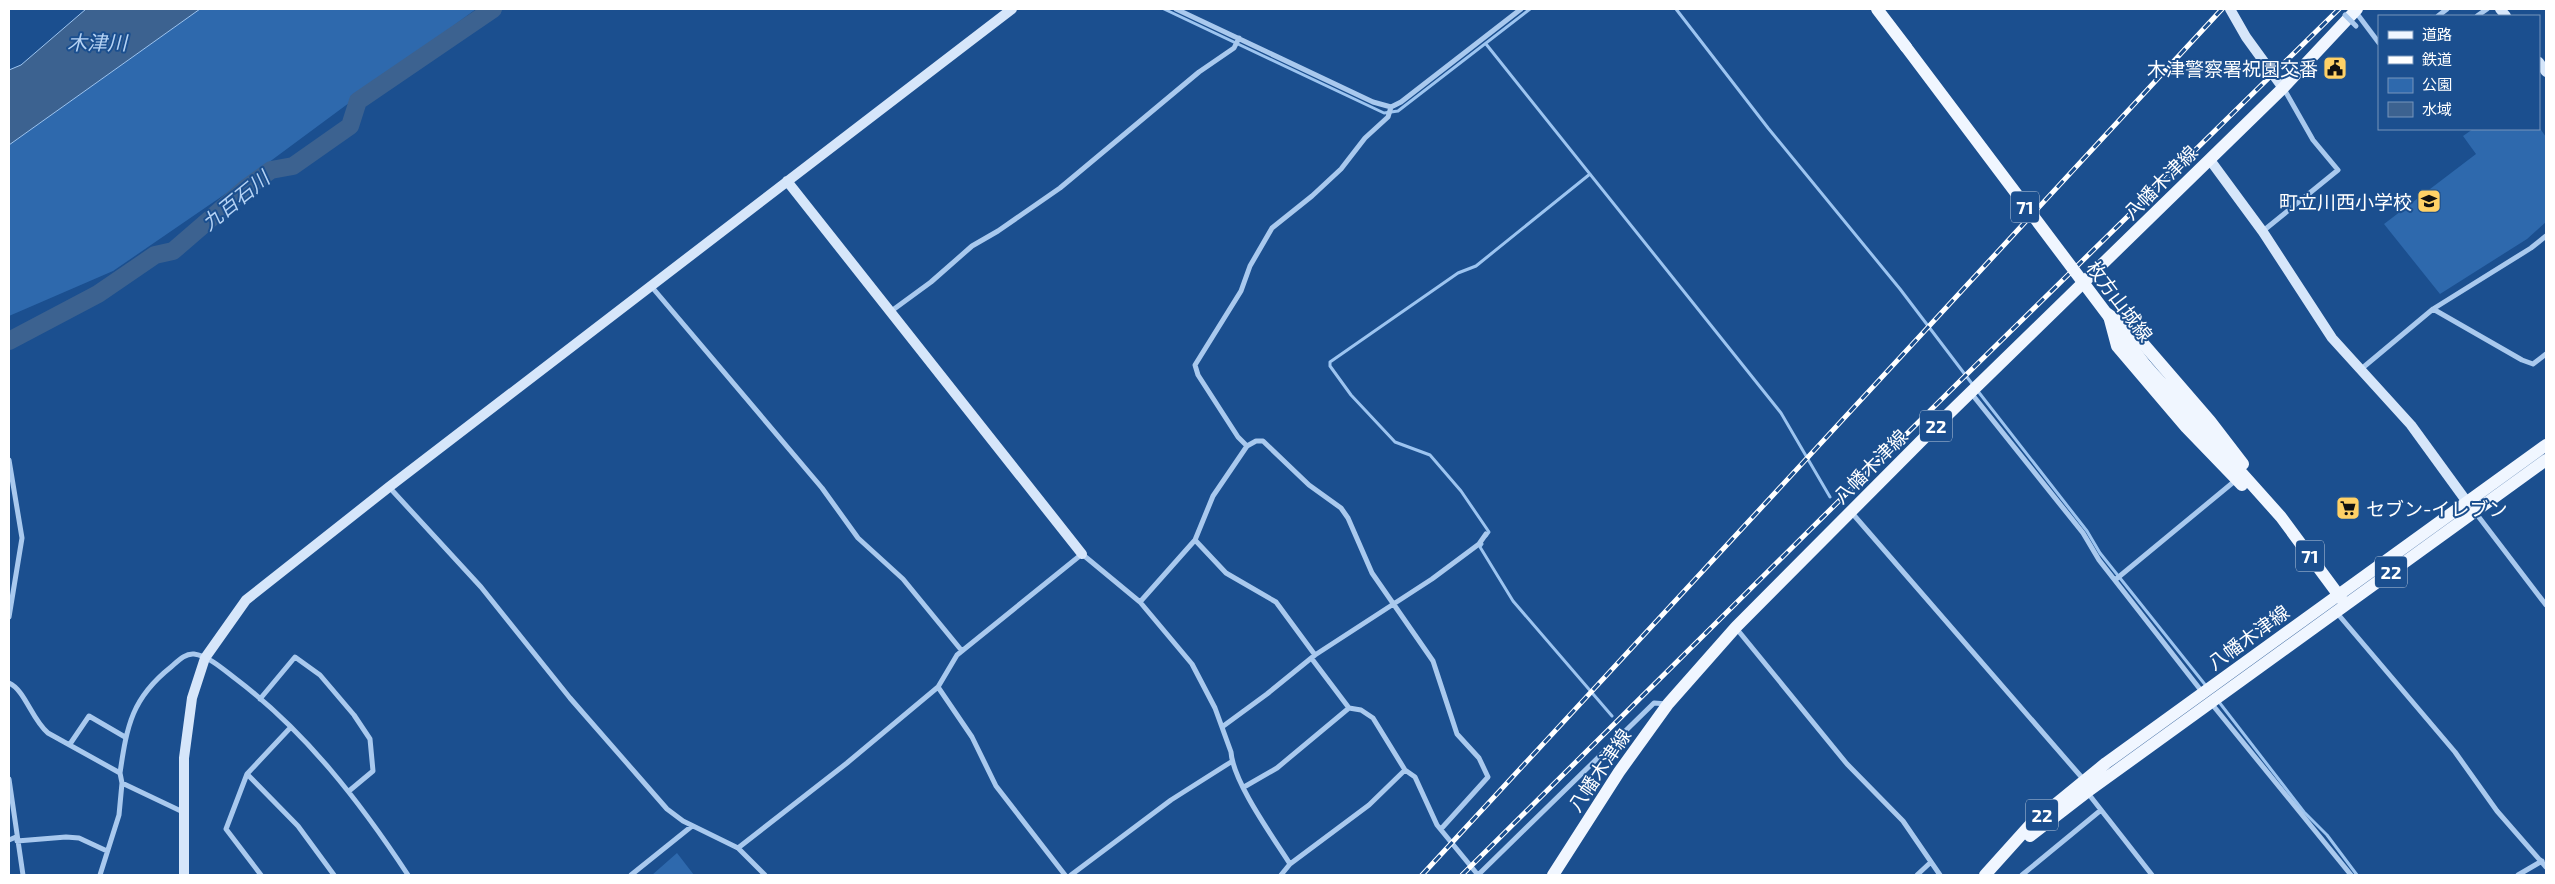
<svg xmlns="http://www.w3.org/2000/svg" width="2555" height="884" viewBox="0 0 2555 884" font-family="'Exo 2','Noto Sans JP',sans-serif">
<style>
.green{fill:#2e69ad}
.water{fill:#3c6290;stroke:#9cc4f0}
.lines{fill:none;stroke-linecap:round;stroke-linejoin:round}
.stream{stroke:#9cc4f0;stroke-width:3}
.river{stroke:#3c6290;stroke-width:18}
.street{stroke:#a9c9ee;stroke-width:5}
.secondary{stroke:#d6e6fa;stroke-width:10}
.primary{stroke:#f0f6ff;stroke-width:12}
.rail-casing{stroke:#fff;stroke-width:5}
.rail{stroke:#1b4f8f;stroke-width:3;stroke-dasharray:9;stroke-linecap:butt}
.street-bridge{stroke:#a9c9ee;stroke-width:5}
.primary-bridge{stroke:#f0f6ff;stroke-width:12}
.labels{text-anchor:middle;dominant-baseline:central;stroke-width:4;stroke-linejoin:round;paint-order:stroke}
.shield{fill:#1b4f8f;stroke:#bbcadd;stroke-width:1}
.shield-label{font-size:18px;font-weight:bold;fill:#fff}
.poi-label{font-size:19px;fill:#fff;stroke:#1b4f8f;text-anchor:end}
.street-label{font-size:19px;fill:#fff;stroke:#1b4f8f}
.water-label{font-size:20px;font-style:italic;fill:#b5d3f5;stroke:#1b4f8f}
</style>
<rect width="100%" height="100%" fill="#1b4f8f"/>
<path class="green" d="M 200,9 L 476,9 L 234,188 L 113,271 L 9,316 L 9,145 Z
M 2539,127 L 2546,137 L 2546,222 L 2527,239 L 2440,294 L 2384,224 L 2476,154 L 2463,136 L 2473,129 Z
M 677,853 L 694,875 L 652,875 Z"/>
<path class="water" d="M 86,9 L 200,9 L 9,145 L 9,70 L 21,65 Z"/>
<g class="lines">
<path class="stream" d="M 1164,9 L 1384,113 L 1398,111 L 1530,9
M 1676,9 L 1768,128 L 1900,289 L 1973,385
M 1486,44 L 1781,413 L 1830,497
M 1977,390 L 2087,531 L 2100,553 L 2207,687
M 1486,536 L 1489,532 L 1461,491 L 1430,455 L 1395,442 L 1351,395 L 1330,366 L 1330,362 L 1458,273 L 1476,266 L 1590,174
M 1482,544 L 1480,547 L 1513,601 L 1612,716
M 2219,702 L 2304,812 L 2327,835 L 2357,875"/>
<path class="river" d="M 9,341 L 98,294 L 155,255 L 173,251 L 246,188 L 271,170 L 293,166 L 350,126 L 358,101 L 493,9"/>
<path class="street" d="M 1176,9 L 1373,102 L 1391,107
M 2355,11 L 2379,43
M 2438,16 L 2447,9
M 2477,16 L 2487,9
M 2263,231 L 2338,170 L 2313,140 L 2284,89
M 651,286 L 822,488 L 858,538 L 903,579 L 962,651
M 2433,309 L 2522,360 L 2533,364 L 2546,354
M 890,312 L 931,282 L 972,246 L 998,231 L 1060,188 L 1199,72 L 1234,48 L 1239,38
M 2360,370 L 2433,309 L 2531,248 L 2546,236
M 1971,393 L 2083,533 L 2099,560 L 2203,693
M 1247,446 L 1256,441 L 1263,441 L 1309,485 L 1341,508 L 1348,518 L 1372,573 L 1433,661 L 1457,734 L 1479,758 L 1488,777 L 1441,829
M 9,460 L 22,538 L 9,617
M 389,487 L 481,587 L 570,698 L 667,809 L 683,821 L 738,848
M 2475,512 L 2546,605
M 1852,513 L 2084,780
M 1195,540 L 1226,573 L 1276,602 L 1315,655
M 2115,580 L 2236,480
M 1140,602 L 1192,664 L 1215,708 L 1231,752 C 1233,782 1273,837 1290,864 L 1281,875
M 2337,613 L 2455,752 L 2497,811 L 2546,867
M 1736,628 L 1847,764 L 1903,821 L 1940,875
M 9,683 C 25,690 32,720 48,733 L 120,773 L 122,783
M 938,687 L 972,737 L 996,786 L 1065,875
M 260,699 L 295,657 L 320,675 L 354,715 L 370,739 L 373,771 L 349,791
M 2211,703 L 2351,875
M 1222,727 L 1267,694 L 1315,655 L 1432,579 L 1479,544 L 1486,534
M 70,744 L 89,716 L 125,737
M 1405,770 L 1415,777 L 1437,825 L 1478,875
M 120,773 C 127,725 132,698 171,667 C 177,662 185,653 194,654 C 209,656 224,670 236,679 C 306,732 360,802 408,875
M 247,774 L 298,826 L 334,875
M 9,779 L 23,875
M 1244,787 L 1277,768 L 1349,708
M 2087,792 L 2152,875
M 9,840 L 16,837
M 17,841 L 66,837 L 79,838 L 107,851
M 1290,864 L 1369,805 L 1405,770 L 1373,718 L 1361,710 L 1349,708 L 1312,659
M 100,875 L 119,815 L 122,783 L 183,812
M 261,875 L 226,829 L 247,774 L 291,727
M 631,875 L 692,826
M 765,875 L 738,848 L 847,763 L 938,687 L 957,655 L 1082,554 L 1140,602 L 1195,540 L 1213,496 L 1247,446 L 1238,437 L 1198,375 L 1195,365 L 1241,291 L 1250,266 L 1272,228 L 1312,196 L 1341,169 L 1365,138 L 1388,117 L 1391,107 L 1401,102 L 1521,9
M 1071,875 L 1171,800 L 1231,762
M 1478,875 L 1654,703 L 1667,704
M 1917,875 L 1931,862
M 2022,875 L 2101,810
M 2518,875 L 2542,861"/>
<path class="secondary" d="M 2230,9 L 2246,37 L 2283,88
M 2500,9 L 2506,16
M 2539,62 L 2546,72
M 2210,160 L 2263,232 L 2332,338 L 2411,425 L 2467,502
M 787,181 L 1082,554
M 184,875 L 184,758 L 192,698 L 205,658 L 246,600 L 389,487 L 1012,9"/>
<path class="primary" d="M 1877,9 L 1906,47
M 2108,314 L 2134,333 L 2210,421 L 2243,464
M 2109,316 L 2117,346 L 2186,427 L 2242,485
M 2146,366 L 2281,517 L 2343,601
M 2030,836 L 2087,792 L 2546,460
M 1553,875 L 1619,772 L 1668,704 L 1736,627 L 1932,430 L 2283,88 L 2357,9
M 1985,875 L 2030,825 L 2106,763 L 2546,445"/>
<g class="rail-casing">
<path id="rail" d="M 1422,875 L 2222,9
M 1462,875 L 1968,373 L 2339,9"/>
</g>
<use href="#rail" class="rail"/>
<path class="street-bridge" d="M 2345,15 L 2356,26"/>
<path class="primary-bridge" d="M 1906,47 L 2146,366"/>
</g>
<defs>
<g id="civic-square" transform="scale(1.25)"><rect x="-9" y="-9" width="18" height="18" rx="4" fill="#ffd166" stroke="#1b4f8f"/><path d="M-.6-6.5H3V-4.5H.6V-3L4-1V1h2V6H-6V1h2V-1L-.6-3ZM-1.2 2.5V6h2.4V2.5Z" fill="#111"/></g>
<g id="school-square" transform="scale(1.25)"><rect x="-9" y="-9" width="18" height="18" rx="4" fill="#ffd166" stroke="#1b4f8f"/><path d="M0-5L7-2L0 1L-7-2ZM-4 1L0 2.5L4 1V4Q0 6-4 4Z" fill="#111"/></g>
<g id="supermarket-square" transform="scale(1.25)"><rect x="-9" y="-9" width="18" height="18" rx="4" fill="#ffd166" stroke="#1b4f8f"/><path d="M-6-5.5h2.5l.6 2H6L4.5 2H-2.5L-4.4-4H-6ZM-1.5 3.2a1.3 1.3 0 1 0 .1 0ZM3 3.2a1.3 1.3 0 1 0 .1 0Z" fill="#111"/></g>
</defs>
<g fill-rule="evenodd">
<use href="#civic-square" x="2335" y="68"/>
<use href="#school-square" x="2429" y="201"/>
<use href="#supermarket-square" x="2348" y="508"/>
</g>
<g class="labels">
<g class="shield">
<rect x="2011" y="191.5" width="28" height="31" rx="4"/>
<rect x="1920" y="410.5" width="32" height="31" rx="4"/>
<rect x="2296" y="540.5" width="28" height="31" rx="4"/>
<rect x="2375" y="556.5" width="32" height="31" rx="4"/>
<rect x="2026" y="799.5" width="32" height="31" rx="4"/>
</g>
<g class="shield-label">
<text x="2025" y="207">71</text>
<text x="1936" y="426">22</text>
<text x="2310" y="556">71</text>
<text x="2391" y="572">22</text>
<text x="2042" y="815">22</text>
</g>
<g class="poi-label">
<text x="2318" y="68">木津警察署祝園交番</text>
<text x="2412" y="201">町立川西小学校</text>
<text x="2366" y="508" text-anchor="start">セブン-イレブン</text>
</g>
<g class="street-label">
<text transform="translate(2160 182) rotate(-45)">八幡木津線</text>
<text transform="translate(2120 301) rotate(53)">枚方山城線</text>
<text transform="translate(1870 466) rotate(-45)">八幡木津線</text>
<text transform="translate(2248 637) rotate(-36)">八幡木津線</text>
<text transform="translate(1599 770) rotate(-56)">八幡木津線</text>
</g>
<g class="water-label">
<text x="97" y="42">木津川</text>
<text transform="translate(235 200) rotate(-39)">九百石川</text>
</g>
</g>
<rect width="2555" height="884" fill="none" stroke="#ffffff" stroke-width="20"/>
<rect x="2378" y="15" width="162" height="115" fill="#1b4f8f" stroke="#7695bc"/>
<rect x="2388" y="31" width="25" height="8" fill="#f0f6ff" stroke="#7695bc"/>
<text x="2422" y="40" font-size="15" fill="#ffffff">道路</text>
<rect x="2388" y="56" width="25" height="8" fill="#ffffff" stroke="#7695bc"/>
<text x="2422" y="65" font-size="15" fill="#ffffff">鉄道</text>
<rect x="2388" y="78" width="25" height="15" fill="#2e69ad" stroke="#7695bc"/>
<text x="2422" y="90" font-size="15" fill="#ffffff">公園</text>
<rect x="2388" y="102" width="25" height="15" fill="#3c6290" stroke="#7695bc"/>
<text x="2422" y="115" font-size="15" fill="#ffffff">水域</text>
</svg>
